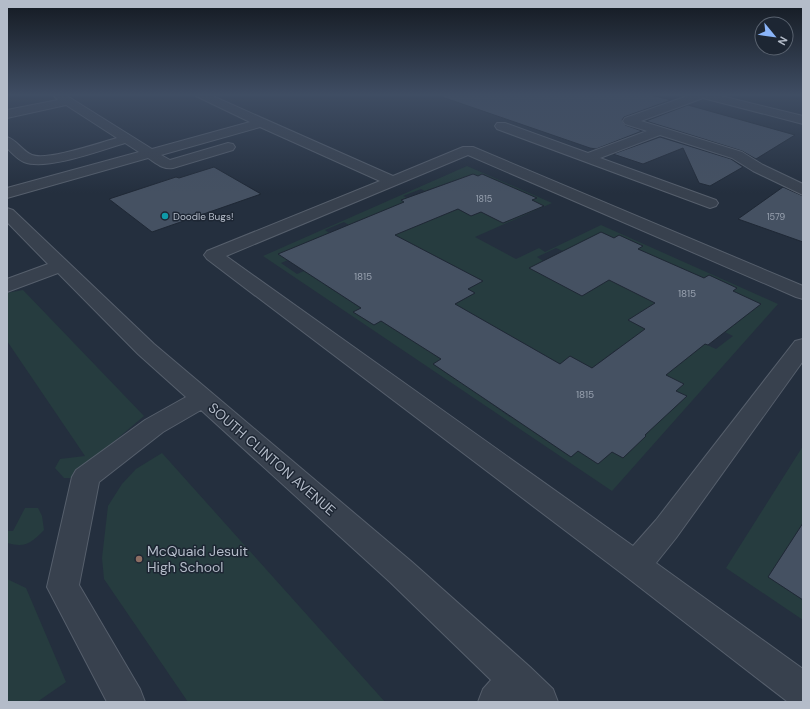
<svg xmlns="http://www.w3.org/2000/svg" width="810" height="709" viewBox="0 0 810 709" font-family="'DM Sans',sans-serif">
<style>
.green{fill:#263c3f;fill-rule:evenodd}
.building{fill:#455162;stroke:#1f2835}
.lines{fill:none;stroke-linecap:round;stroke-linejoin:round}
.minor-casing{stroke:#565f6c;stroke-width:2}
.minor{fill:#38414e;fill-rule:evenodd}
.culture-dot{fill:#0f9aa8;stroke:#1d2633;stroke-width:1.5}
.education-dot{fill:#8d6e63;stroke:#1d2633;stroke-width:1.5}
.labels{text-anchor:middle;dominant-baseline:central;stroke-width:3;stroke-linejoin:round;paint-order:stroke}
.far-number-label{font-size:9px;fill:#98a1af}
.far-poi-label{font-size:10px;fill:#b4bcc9;stroke:#1d2633;text-anchor:start}
.number-label{font-size:10px;fill:#98a1af}
.near-street-label{font-size:14px;fill:#b4bcc9;stroke:#1d2633}
.near-poi-label{font-size:14px;fill:#b4bcc9;stroke:#1d2633;text-anchor:start}
</style>
<rect width="100%" height="100%" fill="#242f3e"/>
<path class="green" d="M 467,166 L 552,203 L 475,237 L 516,259 L 539,248 L 545,252 L 601,225 L 778,304 L 612,491 L 263,256 ZM 473,174 L 478,176 L 483,174 L 536,198 L 532,200 L 544,206 L 503,223 L 481,212 L 471,216 L 458,209 L 435,218 L 402,201 L 407,198 L 403,196 L 421,189 L 425,191 ZM 364,219 L 483,281 L 468,289 L 475,293 L 454,305 L 425,314 L 395,330 L 381,321 L 374,325 L 354,312 L 361,308 L 304,271 L 297,274 L 281,263 L 288,260 L 279,254 L 329,233 L 325,230 L 344,222 L 349,225 ZM 601,232 L 614,238 L 619,235 L 642,246 L 638,249 L 651,255 L 693,280 L 699,276 L 704,278 L 709,275 L 737,288 L 733,291 L 761,304 L 725,332 L 733,336 L 716,349 L 705,344 L 692,354 L 655,303 L 609,280 L 530,268 L 543,261 L 537,257 L 556,248 L 563,251 ZM 484,321 L 560,364 L 570,356 L 592,368 L 617,349 L 683,384 L 676,391 L 687,396 L 668,414 L 659,408 L 635,430 L 646,436 L 623,458 L 612,452 L 598,464 L 578,451 L 571,457 L 534,432 L 518,411 L 510,417 L 482,397 L 489,392 L 459,381 L 433,364 L 441,359 L 432,353 Z
M 23,290 L 144,416 L 71,478 L 64,478 L 55,468 L 60,459 L 85,456 L 7,341 L 7,293 Z
M 803,446 L 803,523 L 768,577 L 803,600 L 803,620 L 726,568 Z
M 162,453 L 385,702 L 188,702 L 104,579 L 102,558 L 108,506 L 122,484 L 136,469 Z
M 25,508 L 38,508 L 42,516 L 44,530 C 31,543 26,548 7,543 L 7,531 L 13,531 Z
M 7,579 L 26,588 L 66,682 L 37,702 L 7,702 Z"/>
<path class="building" d="M 442,94 L 647,94 L 671,100 L 624,117 L 622,120 L 625,125 L 642,131 L 596,149 L 590,148 L 442,97 Z
M 688,105 L 795,135 L 756,159 L 742,151 L 646,121 Z
M 660,137 L 731,159 L 743,167 L 710,186 L 699,183 L 683,148 L 643,164 L 613,154 Z
M 214,167 L 261,194 L 152,232 L 109,199 L 176,177 L 179,178 Z
M 473,174 L 478,176 L 482,174 L 537,198 L 532,200 L 544,206 L 503,223 L 481,212 L 471,216 L 458,209 L 395,235 L 483,281 L 468,289 L 475,293 L 455,304 L 560,364 L 570,356 L 592,368 L 645,329 L 628,320 L 655,303 L 609,280 L 582,296 L 529,268 L 601,232 L 614,238 L 619,235 L 643,246 L 638,249 L 704,278 L 709,275 L 737,288 L 733,291 L 761,304 L 708,345 L 705,344 L 666,375 L 684,384 L 676,391 L 687,396 L 645,435 L 646,436 L 623,458 L 612,452 L 598,464 L 578,451 L 571,457 L 433,364 L 441,359 L 381,321 L 374,325 L 353,312 L 361,308 L 278,254 L 404,202 L 401,200 Z
M 783,187 L 803,196 L 803,242 L 738,219 Z
M 803,523 L 803,600 L 768,577 Z"/>
<g class="lines">
<g class="minor-casing">
<path id="minor" d="M 52,94 L 64,94 L 152,149 L 250,122 L 196,96 L 195,94 L 208,94 L 393,176 L 463,147 L 473,147 L 803,286 L 803,299 L 796,297 L 468,155 L 226,256 L 633,546 L 656,520 L 795,341 L 803,339 L 803,361 L 676,538 L 656,563 L 803,669 L 803,702 L 788,702 L 624,575 L 207,259 L 204,255 L 207,251 L 380,181 L 260,127 L 161,155 L 170,160 L 228,143 L 233,144 L 235,147 L 233,150 L 173,168 C 163,170 156,163 148,158 L 7,198 L 7,188 L 139,152 L 125,143 C 102,150 46,171 24,162 C 17,159 12,153 7,148 L 7,137 C 17,140 22,151 32,155 C 47,161 99,143 117,138 L 66,105 L 7,118 L 7,110 L 58,100 Z
M 693,94 L 713,94 L 803,116 L 803,124 L 703,98 L 641,121 L 742,152 L 763,165 L 803,184 L 803,195 L 753,171 L 732,158 L 660,135 L 600,158 L 716,200 L 718,203 L 716,206 L 710,208 L 497,129 L 495,126 L 497,123 L 505,123 L 588,153 L 647,131 L 625,124 L 623,121 L 625,118 Z
M 7,208 L 13,210 L 154,344 L 412,562 L 530,667 L 553,689 L 558,702 L 478,702 L 483,689 L 491,680 L 390,582 L 201,410 L 163,432 L 99,482 L 79,585 L 140,689 L 145,702 L 107,702 L 47,587 L 72,477 L 76,470 L 145,420 L 186,397 L 138,354 L 58,273 L 7,292 L 7,279 L 48,264 L 7,222 Z"/>
</g>
<use href="#minor" class="minor"/>
</g>
<linearGradient id="sky" x2="0" y2="1"><stop stop-color="#141a22"/><stop offset="0.49" stop-color="#3f4d63"/><stop offset="1" stop-color="#3f4d63" stop-opacity="0"/></linearGradient>
<rect width="810" height="193" fill="url(#sky)"/>
<circle class="culture-dot" cx="165" cy="216" r="4"/>
<circle class="education-dot" cx="139" cy="559" r="4"/>
<g class="labels">
<g class="far-number-label">
<text x="484" y="199">1815</text>
<text x="776" y="217">1579</text>
</g>
<g class="far-poi-label">
<text x="173" y="216">Doodle Bugs!</text>
</g>
<g class="number-label">
<text x="363" y="276">1815</text>
<text x="687" y="293">1815</text>
<text x="585" y="394">1815</text>
</g>
<g class="near-street-label">
<text transform="translate(272 459) rotate(41)">SOUTH CLINTON AVENUE</text>
</g>
<g class="near-poi-label">
<text x="147" y="551">McQuaid Jesuit<tspan x="147" dy="16">High School</tspan></text>
</g>
</g>
<rect width="810" height="709" fill="none" stroke="#b4bcc9" stroke-width="16"/>
<g transform="translate(774 36) rotate(119)"><circle r="19" fill="#1d2633" stroke="#59626f"/>
<path d="M0-3L7 15L0 10L-7 15Z" fill="#8ab4f8"/>
<text y="-6" font-size="11" font-weight="bold" text-anchor="middle" fill="#b4bcc9">N</text>
</g>
</svg>
